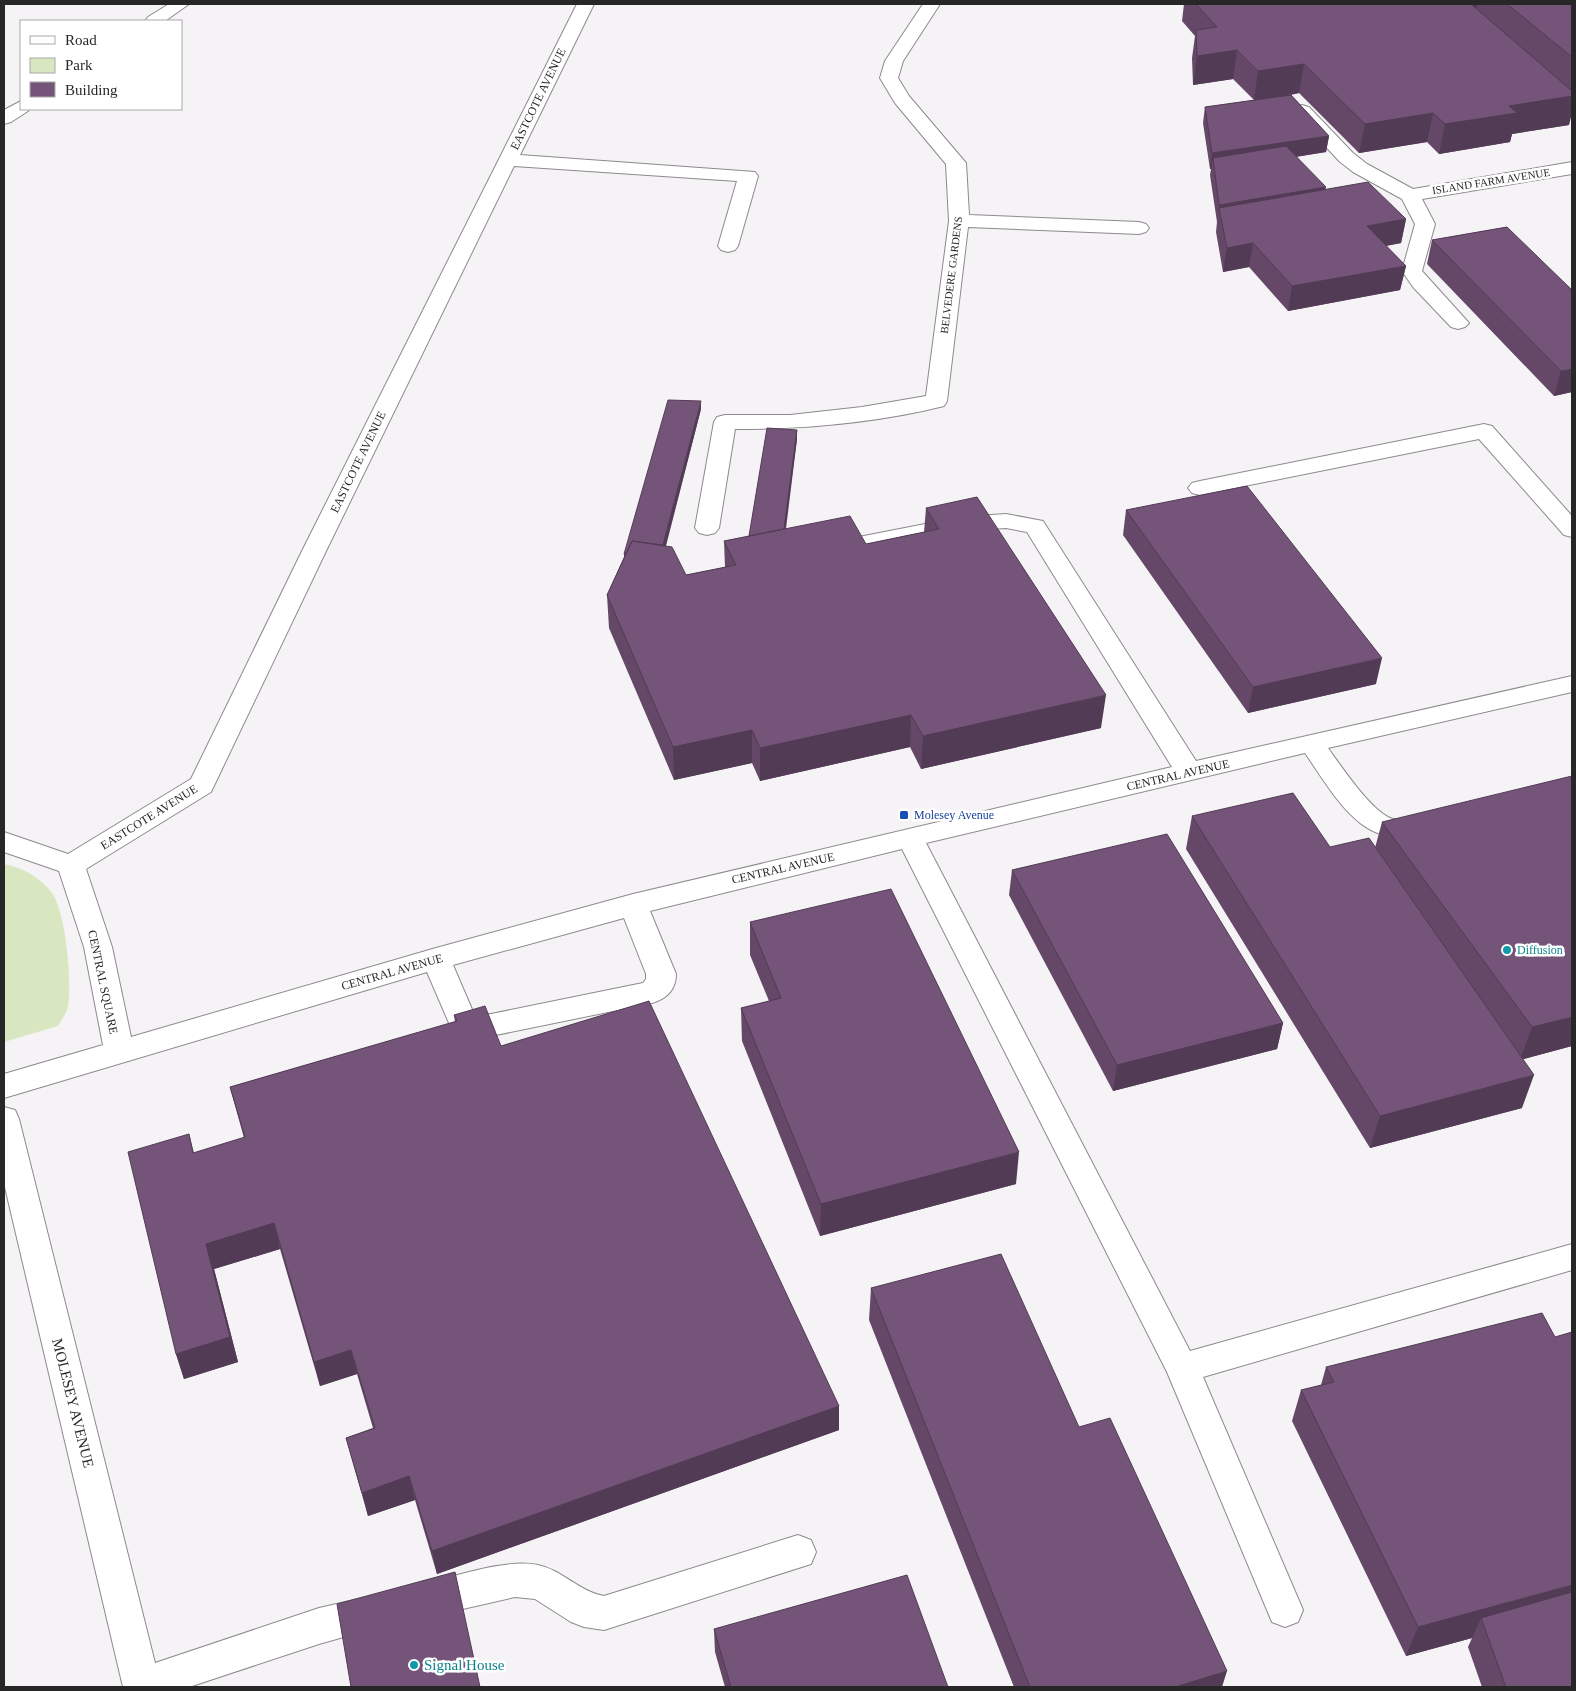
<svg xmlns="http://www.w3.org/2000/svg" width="1576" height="1691" viewBox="0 0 1576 1691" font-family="'Times New Roman',serif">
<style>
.green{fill:#d9e7c0}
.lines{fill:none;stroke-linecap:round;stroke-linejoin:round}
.minor-casing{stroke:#8c8a8c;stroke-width:2}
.minor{fill:#fff;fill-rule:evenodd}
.wall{fill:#654868}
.shaded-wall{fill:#523b55}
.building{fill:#755479;stroke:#523b55}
.transit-dot{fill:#1a4fb4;stroke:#fff;stroke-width:2}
.culture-dot{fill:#0f9aa8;stroke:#fff;stroke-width:2}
.labels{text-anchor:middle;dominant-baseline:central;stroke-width:5;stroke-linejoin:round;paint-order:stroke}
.far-street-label{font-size:11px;fill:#282728;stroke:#fff}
.street-label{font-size:12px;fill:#282728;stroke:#fff}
.transit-label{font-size:12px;fill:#164399;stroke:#fff;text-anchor:start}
.culture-label{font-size:12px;fill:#0d838f;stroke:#fff;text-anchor:start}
.near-street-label{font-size:15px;fill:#282728;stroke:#fff}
.near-culture-label{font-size:15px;fill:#0d838f;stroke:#fff;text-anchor:start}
</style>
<rect width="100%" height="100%" fill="#f5f3f5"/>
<path class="green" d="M 4,864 C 22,867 41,878 52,893 C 66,913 72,982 68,1006 C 67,1013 61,1020 58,1026 L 4,1042 Z"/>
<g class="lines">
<g class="minor-casing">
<path id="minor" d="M 169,4 L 189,4 L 165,21 L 145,21 L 148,17 Z
M 577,4 L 594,4 L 520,155 L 755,172 L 758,176 L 738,246 L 735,250 L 728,252 L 721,250 L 718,246 L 737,181 L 514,166 L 327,549 L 211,792 L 86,869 L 112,947 L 131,1037 L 436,948 L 633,894 L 1172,767 L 1027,532 L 1006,528 L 961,531 L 828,557 L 820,555 L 816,550 L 820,545 L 828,543 L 961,517 L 1006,514 L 1043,521 L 1196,761 L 1572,676 L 1572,692 L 1328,748 C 1341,766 1373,814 1393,819 C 1405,822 1416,817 1428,820 L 1432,827 L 1428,834 C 1363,853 1337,799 1305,753 L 926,843 L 1190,1351 L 1572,1244 L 1572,1270 L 1203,1377 L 1303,1610 L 1298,1622 L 1285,1627 L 1272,1622 L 1167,1372 L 902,849 L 650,911 L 676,974 C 676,990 666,999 652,1003 L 491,1036 L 468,1037 L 452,1030 L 427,972 L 4,1098 L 4,1074 L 103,1045 L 84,947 L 59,871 L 4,852 L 4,832 L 68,854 L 191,779 L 303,549 ZM 624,918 L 646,974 L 646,979 L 643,983 L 491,1014 L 474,1014 L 453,965 Z
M 923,4 L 940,4 L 903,61 L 898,78 L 909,96 L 966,163 L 969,215 L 1139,222 L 1146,224 L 1149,228 L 1146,232 L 1139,234 L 968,227 L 947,401 L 944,406 C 876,423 805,429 735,429 L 719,528 L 715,533 L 707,535 L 699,533 L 695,528 L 714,422 L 717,417 L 725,415 L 790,415 L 862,407 L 926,396 L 949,221 L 946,164 L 895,103 L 880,78 L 885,61 Z
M 21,101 L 21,109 L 29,109 L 28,111 L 11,122 L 4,124 L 4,110 Z
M 1302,105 L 1309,107 L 1353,153 L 1367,164 L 1413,189 L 1572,162 L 1572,174 L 1422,199 L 1435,224 L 1422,271 L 1469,323 L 1465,327 L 1458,329 L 1451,327 L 1413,287 L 1402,271 L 1415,224 L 1402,199 L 1353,172 L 1339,161 L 1293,111 L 1295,107 Z
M 1484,424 L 1492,426 L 1572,516 L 1572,537 L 1564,535 L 1479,439 L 1200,495 L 1192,493 L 1188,488 L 1192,483 L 1200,481 Z
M 4,1107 L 15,1110 L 19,1119 L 155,1663 L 319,1608 L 376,1595 L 389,1600 L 394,1612 L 389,1624 L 319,1644 L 189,1687 L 123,1687 L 4,1183 Z
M 798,1535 L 811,1540 L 816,1552 L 811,1564 L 604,1630 L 584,1627 L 571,1622 L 535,1599 L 515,1597 L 423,1618 L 410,1613 L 405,1601 L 410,1589 L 423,1584 C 454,1577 507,1558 538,1565 C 562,1570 580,1592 604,1596 Z"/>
</g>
<use href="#minor" class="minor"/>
</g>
<path class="wall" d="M 1184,4 L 1572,4 L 1572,90 L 1571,90 L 1569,125 L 1512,134 L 1510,142 L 1439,154 L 1427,142 L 1359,153 L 1299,93 L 1291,95 L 1329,136 L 1326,152 L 1296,157 L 1325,190 L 1406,219 L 1401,243 L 1386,246 L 1406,266 L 1400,290 L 1288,311 L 1249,267 L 1223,272 L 1216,232 L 1217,222 L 1210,175 L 1211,169 L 1210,169 L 1203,123 L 1205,107 L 1254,100 L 1233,79 L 1193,85 L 1192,58 L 1195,36 L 1182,21 Z
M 1507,227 L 1572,392 L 1554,396 L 1427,264 L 1432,240 Z
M 701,409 L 666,546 L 686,575 L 725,567 L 724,541 L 749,536 L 797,439 L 786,529 L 866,544 L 924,532 L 926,508 L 1101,728 L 921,769 L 910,747 L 760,781 L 752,763 L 674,780 L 609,628 L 607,595 L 624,557 L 624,554 Z
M 1126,510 L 1376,684 L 1248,713 L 1123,535 Z
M 1192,816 L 1330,847 L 1375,848 L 1382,822 L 1572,1046 L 1523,1059 L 1522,1108 L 1370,1148 L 1186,849 Z
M 1012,870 L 1283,1023 L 1277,1049 L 1113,1091 L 1009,895 Z
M 750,922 L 1016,1184 L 820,1236 L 742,1041 L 741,1008 L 769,1001 L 750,955 Z
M 454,1015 L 501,1046 L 839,1430 L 437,1574 L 415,1500 L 368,1516 L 346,1438 L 373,1428 L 357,1374 L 320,1386 L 280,1249 L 214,1269 L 238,1362 L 184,1379 L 176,1354 L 189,1134 L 194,1153 L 244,1138 L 230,1087 L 455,1022 Z
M 871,1288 L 1079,1427 L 1222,1687 L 1014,1687 L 869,1320 Z
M 1326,1367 L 1572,1687 L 1482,1687 L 1468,1647 L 1472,1638 L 1406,1656 L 1292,1421 L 1301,1390 L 1321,1385 Z
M 714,1629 L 948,1687 L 725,1687 L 715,1652 Z"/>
<path class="shaded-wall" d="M 1472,4 L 1478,4 L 1477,8 L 1471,9 Z
M 1237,50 L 1233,79 L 1193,85 L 1197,56 Z
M 1304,64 L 1299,93 L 1254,100 L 1258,71 Z
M 1572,81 L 1572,90 L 1570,90 Z
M 1572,96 L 1572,113 L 1569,125 L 1512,134 L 1510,142 L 1439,154 L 1445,124 L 1509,106 Z
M 1433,113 L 1427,142 L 1359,153 L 1365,124 Z
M 1329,136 L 1326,152 L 1214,169 L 1213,158 L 1211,169 L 1210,169 L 1212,153 Z
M 1326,187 L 1323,204 L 1219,208 L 1217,222 L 1219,205 Z
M 1406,219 L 1401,243 L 1362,250 L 1367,226 Z
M 1253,243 L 1249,267 L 1223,272 L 1227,248 Z
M 1406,266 L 1400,290 L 1288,311 L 1292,286 Z
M 1572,369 L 1572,392 L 1554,396 L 1561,371 Z
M 701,401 L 701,409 L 660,567 L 660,558 Z
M 797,430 L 797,439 L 783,545 L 748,542 Z
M 1382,658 L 1376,684 L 1248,713 L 1253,687 Z
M 1106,695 L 1101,728 L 921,769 L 923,736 Z
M 911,715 L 910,747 L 760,781 L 760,748 Z
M 752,730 L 752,763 L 674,780 L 673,747 Z
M 1572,1017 L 1572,1046 L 1520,1060 L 1532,1027 Z
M 1283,1023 L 1277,1049 L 1113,1091 L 1117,1065 Z
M 1534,1075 L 1522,1108 L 1370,1148 L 1380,1116 Z
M 1019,1152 L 1016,1184 L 820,1236 L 821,1204 Z
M 274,1223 L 280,1249 L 214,1269 L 238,1362 L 184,1379 L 176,1354 L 206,1244 Z
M 351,1350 L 357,1374 L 320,1386 L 314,1362 Z
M 839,1406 L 839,1430 L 437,1574 L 432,1551 Z
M 409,1476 L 415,1500 L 368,1516 L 362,1493 Z
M 1572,1585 L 1572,1610 L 1481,1618 L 1472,1638 L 1406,1656 L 1418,1627 Z
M 1227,1671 L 1222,1687 L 1175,1687 Z"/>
<path class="building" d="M 1196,4 L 1471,4 L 1572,91 L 1572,96 L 1509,106 L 1517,113 L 1445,124 L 1433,113 L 1365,124 L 1304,64 L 1258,71 L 1237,50 L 1197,56 L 1196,30 L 1217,27 Z
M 1507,4 L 1572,4 L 1572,57 Z
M 1291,95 L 1329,136 L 1212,153 L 1205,107 Z
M 1286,146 L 1326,187 L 1219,205 L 1213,158 Z
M 1368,182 L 1406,219 L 1367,226 L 1406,266 L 1292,286 L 1253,243 L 1227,248 L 1219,208 Z
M 1507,227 L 1572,290 L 1572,369 L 1561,371 L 1432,240 Z
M 668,400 L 701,401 L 663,545 L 632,541 L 626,554 L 624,554 Z
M 767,428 L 797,430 L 784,529 L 749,536 Z
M 1247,486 L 1382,658 L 1253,687 L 1126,510 Z
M 977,497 L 1106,695 L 923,736 L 911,715 L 760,748 L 752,730 L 673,747 L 607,595 L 632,541 L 672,547 L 686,575 L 736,565 L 724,541 L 850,516 L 866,544 L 939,529 L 926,508 Z
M 1572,776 L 1572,1017 L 1532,1027 L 1382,822 Z
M 1293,793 L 1330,847 L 1369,838 L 1534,1075 L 1380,1116 L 1192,816 Z
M 1167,834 L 1283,1023 L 1117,1065 L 1012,870 Z
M 891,889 L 1019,1152 L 821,1204 L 741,1008 L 781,998 L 750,922 Z
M 649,1001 L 839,1406 L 432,1551 L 409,1476 L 362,1493 L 346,1438 L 375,1428 L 351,1350 L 314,1362 L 274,1223 L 206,1244 L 230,1337 L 176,1354 L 128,1152 L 189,1134 L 193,1153 L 245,1137 L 230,1087 L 457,1021 L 454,1015 L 485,1006 L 501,1046 Z
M 1001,1254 L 1079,1427 L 1110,1418 L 1227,1671 L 1175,1687 L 1030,1687 L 871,1288 Z
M 1542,1313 L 1555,1337 L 1572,1332 L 1572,1585 L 1418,1627 L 1301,1390 L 1334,1382 L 1326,1367 Z
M 455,1572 L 480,1687 L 351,1687 L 337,1604 Z
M 907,1575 L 948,1687 L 731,1687 L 714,1629 Z
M 1572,1592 L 1572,1687 L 1506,1687 L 1481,1618 Z"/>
<rect class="transit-dot" x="899" y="810" width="10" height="10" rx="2.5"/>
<g class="culture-dot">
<circle cx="1507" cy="950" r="5"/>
<circle cx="414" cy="1665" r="5"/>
</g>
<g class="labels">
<g class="far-street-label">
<text transform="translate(1491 181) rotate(-9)">ISLAND FARM AVENUE</text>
<text transform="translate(951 275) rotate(-83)">BELVEDERE GARDENS</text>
</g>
<g class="street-label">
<text transform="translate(538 99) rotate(-64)">EASTCOTE AVENUE</text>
<text transform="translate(358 462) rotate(-64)">EASTCOTE AVENUE</text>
<text transform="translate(1178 775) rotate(-13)">CENTRAL AVENUE</text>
<text transform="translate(149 817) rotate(-32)">EASTCOTE AVENUE</text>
<text transform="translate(783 868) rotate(-13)">CENTRAL AVENUE</text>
<text transform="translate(392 972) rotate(-16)">CENTRAL AVENUE</text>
<text transform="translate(103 982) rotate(78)">CENTRAL SQUARE</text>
</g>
<g class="transit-label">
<text x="914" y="815">Molesey Avenue</text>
</g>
<g class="culture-label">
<text x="1517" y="950">Diffusion</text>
</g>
<g class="near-street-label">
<text transform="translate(73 1403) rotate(76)">MOLESEY AVENUE</text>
</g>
<g class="near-culture-label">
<text x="424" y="1665">Signal House</text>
</g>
</g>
<rect width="1576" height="1691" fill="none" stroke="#282728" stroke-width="10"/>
<rect x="20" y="20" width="162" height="90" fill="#ffffff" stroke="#a9a9a9"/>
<rect x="30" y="36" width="25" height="8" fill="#ffffff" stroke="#a9a9a9"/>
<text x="65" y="45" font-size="15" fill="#282728">Road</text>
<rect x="30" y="58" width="25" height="15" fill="#d9e7c0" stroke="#a9a9a9"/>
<text x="65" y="70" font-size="15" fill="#282728">Park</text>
<rect x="30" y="82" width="25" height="15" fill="#755479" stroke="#a9a9a9"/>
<text x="65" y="95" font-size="15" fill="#282728">Building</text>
</svg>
